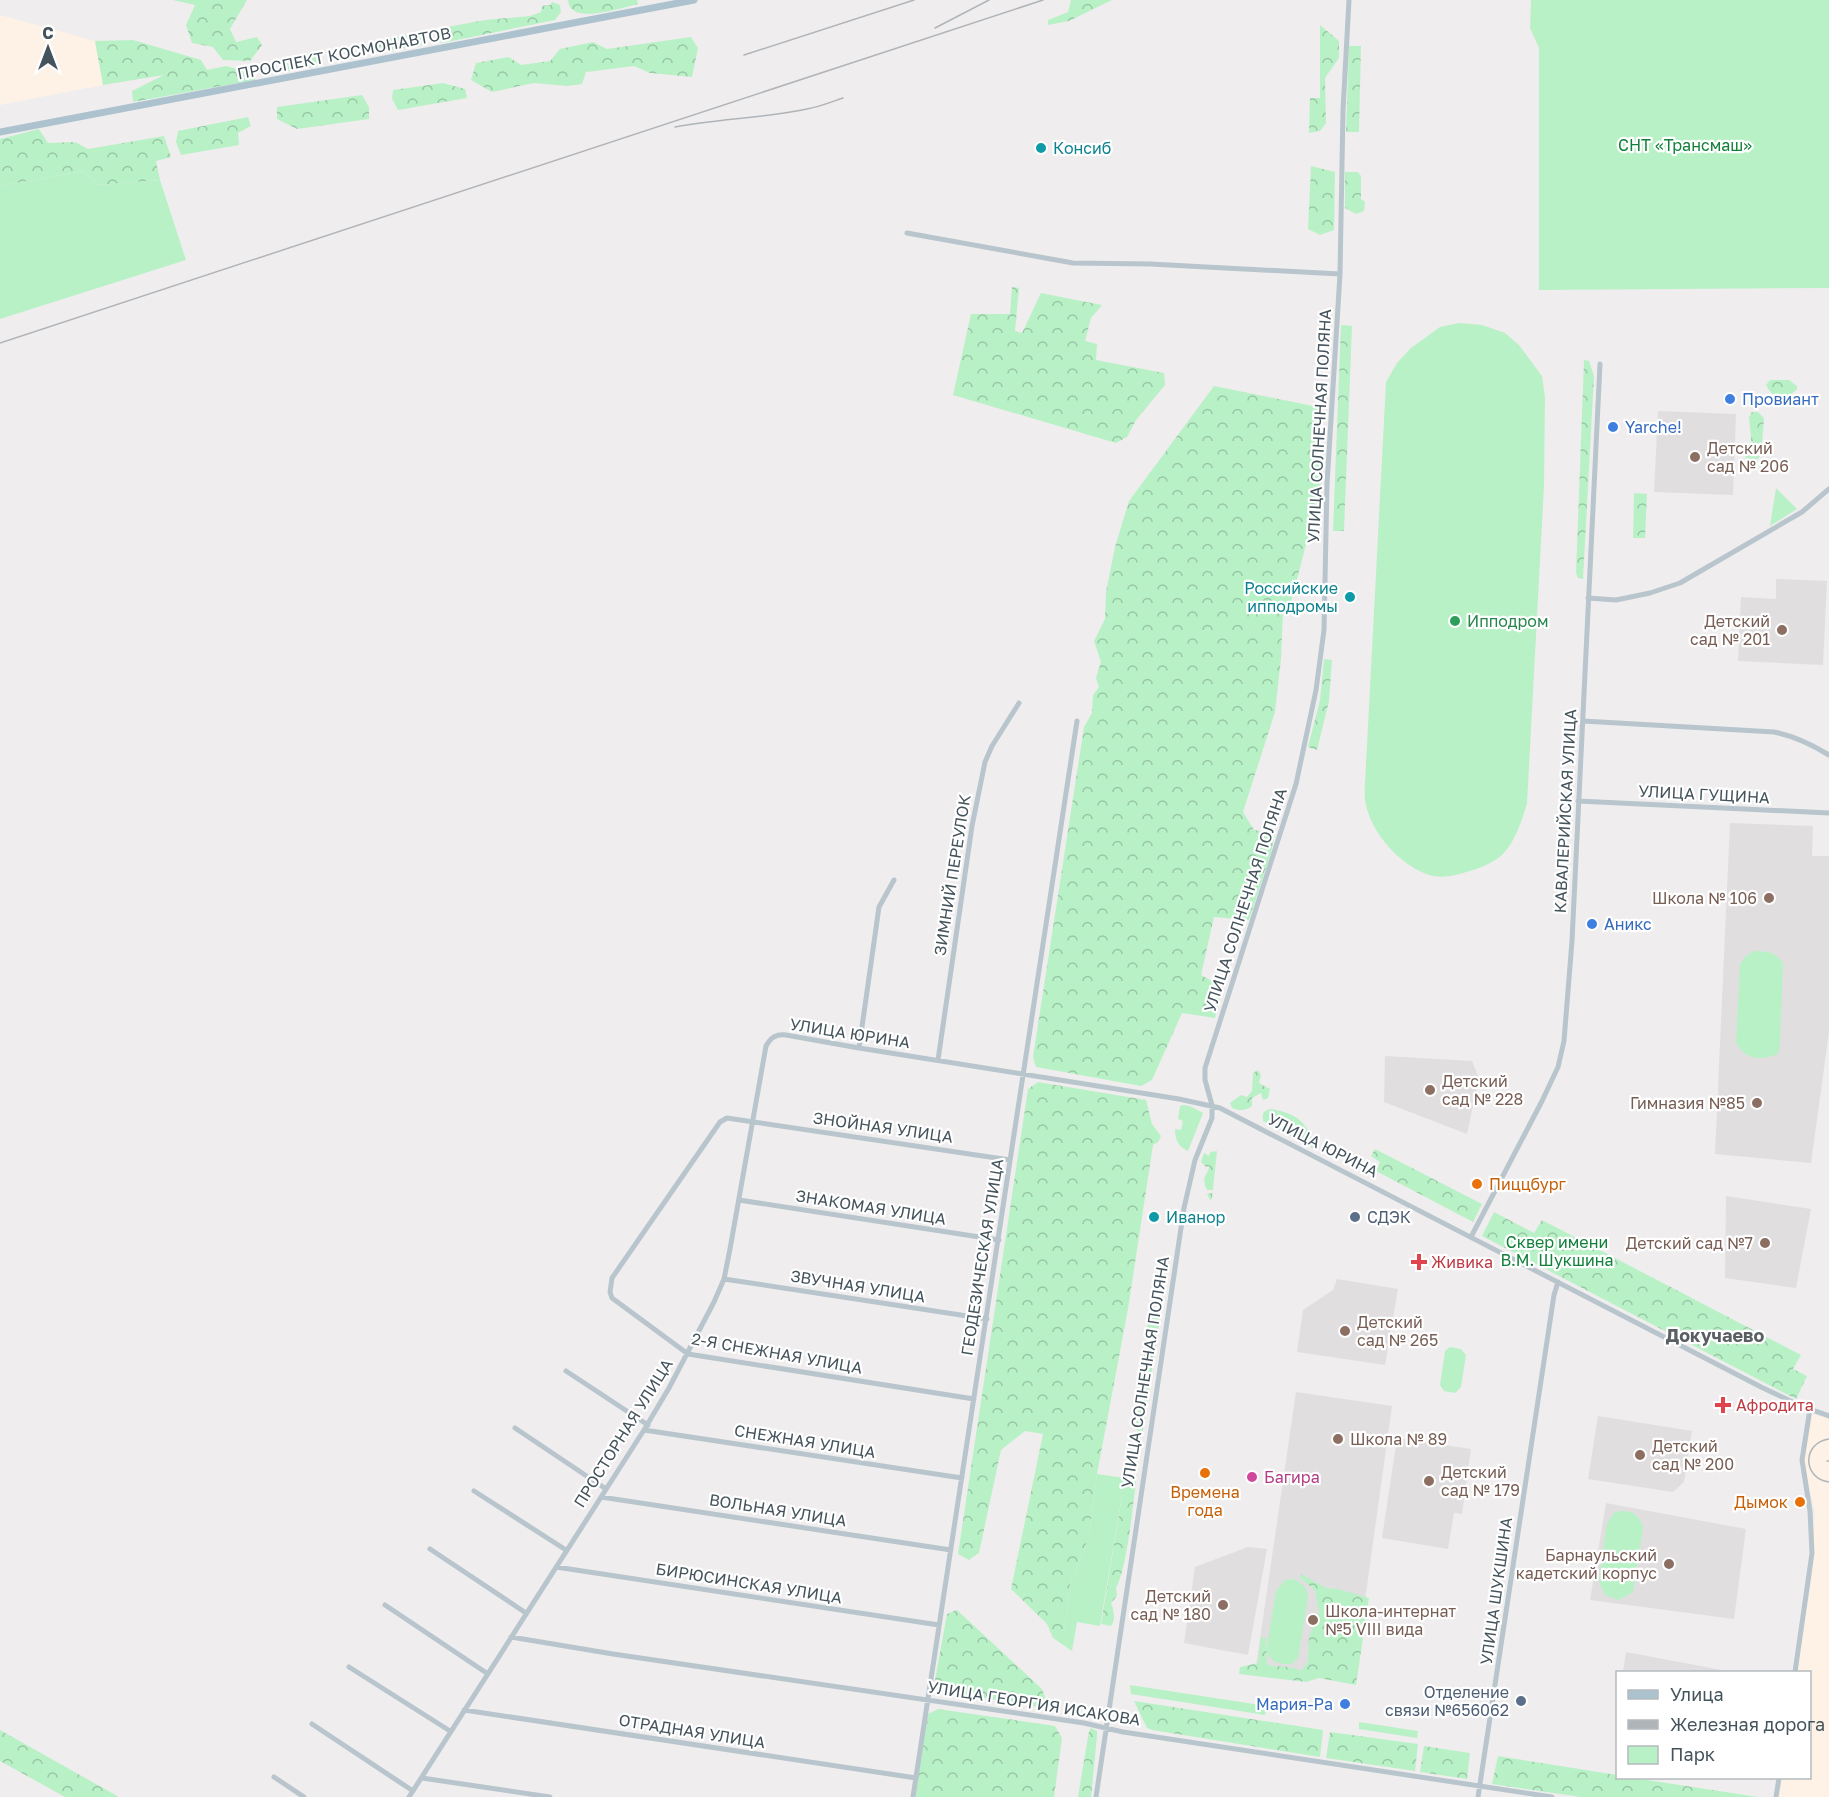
<svg xmlns="http://www.w3.org/2000/svg" width="1829" height="1797" viewBox="0 0 1829 1797" font-family="'Golos Text',sans-serif">
<style>
.commercial{fill:#fdf2e5}
.education{fill:#e1dee0}
.green{fill:#b9f1c7}
.forest{fill:url(#forest-crowns)}
.lines{fill:none;stroke-linecap:round;stroke-linejoin:round}
.minor{stroke:#b8c5cc;stroke-width:5}
.major{stroke:#acc2ce;stroke-width:7}
.tram{stroke:#afb4b8;stroke-width:1.5}
.rail{stroke:#afb4b8;stroke-width:1.5}
.culture-dot{fill:#0f9aa8;stroke:#fff;stroke-width:2}
.shop-dot{fill:#3f7fe0;stroke:#fff;stroke-width:2}
.education-dot{fill:#8d6e63;stroke:#fff;stroke-width:2}
.leisure-dot{fill:#2e9e5b;stroke:#fff;stroke-width:2}
.food-dot{fill:#e8710a;stroke:#fff;stroke-width:2}
.service-dot{fill:#5c6f8a;stroke:#fff;stroke-width:2}
.health-dot{fill:#e0444e;stroke:#fff;stroke-width:2}
.hotel-dot{fill:#d1479c;stroke:#fff;stroke-width:2}
.labels{text-anchor:middle;dominant-baseline:central;stroke-width:4.5;stroke-linejoin:round;paint-order:stroke}
.street-label{font-size:16px;fill:#45545c;stroke:#fff}
.park-label{font-size:16px;fill:#12803a;stroke:#fff}
.culture-label{font-size:16px;fill:#0d838f;stroke:#fff;text-anchor:start}
.shop-label{font-size:16px;fill:#366cbe;stroke:#fff;text-anchor:start}
.education-label{font-size:16px;fill:#785e54;stroke:#fff;text-anchor:start}
.leisure-label{font-size:16px;fill:#27864d;stroke:#fff;text-anchor:start}
.food-label{font-size:16px;fill:#c56008;stroke:#fff;text-anchor:start}
.service-label{font-size:16px;fill:#4e5e75;stroke:#fff;text-anchor:start}
.health-label{font-size:16px;fill:#be3a42;stroke:#fff;text-anchor:start}
.hotel-label{font-size:16px;fill:#b23c85;stroke:#fff;text-anchor:start}
.neighbourhood-label{font-size:18px;font-weight:bold;fill:#5a5f63;stroke:#fff}
</style>
<defs>
<pattern id="forest-crowns" width="20" height="18" patternUnits="userSpaceOnUse" patternTransform="scale(1.5)"><rect width="20" height="18" fill="#b9f1c7"/><path d="M2 6a3 3 0 1 1 6 0M12 15a3 3 0 1 1 6 0" fill="none" stroke="#98c6a5"/></pattern>
</defs>
<rect width="100%" height="100%" fill="#f0edee"/>
<path class="commercial" d="M 0,15 L 95,41 L 103,85 L 0,105 Z
M 1812,1414 L 1829,1419 L 1829,1797 L 1779,1797 L 1782,1778 L 1810,1778 L 1810,1672 L 1797,1672 L 1812,1575 L 1815,1512 L 1803,1461 Z"/>
<path class="education" d="M 1658,411 L 1736,414 L 1733,495 L 1654,492 Z
M 1776,579 L 1827,581 L 1823,665 L 1738,661 L 1741,597 L 1776,599 Z
M 1730,823 L 1813,826 L 1812,856 L 1829,856 L 1829,1032 L 1811,1163 L 1715,1154 Z
M 1385,1056 L 1472,1061 L 1479,1078 L 1467,1134 L 1384,1102 Z
M 1726,1196 L 1811,1209 L 1796,1288 L 1725,1278 Z
M 1337,1279 L 1398,1289 L 1385,1365 L 1297,1352 L 1303,1310 L 1333,1290 Z
M 1296,1392 L 1392,1406 L 1354,1680 L 1256,1666 Z
M 1598,1416 L 1692,1431 L 1684,1482 L 1673,1492 L 1588,1479 Z
M 1397,1438 L 1471,1449 L 1462,1514 L 1454,1513 L 1448,1549 L 1382,1538 Z
M 1606,1503 L 1746,1529 L 1734,1619 L 1590,1600 Z
M 1248,1547 L 1267,1549 L 1248,1655 L 1184,1643 L 1195,1567 Z
M 1626,1652 L 1722,1670 L 1722,1672 L 1623,1672 Z"/>
<path class="green" d="M 1531,0 L 1829,0 L 1829,288 L 1539,290 L 1539,48 L 1530,28 Z
M 83,171 L 99,185 L 160,180 L 186,260 L 0,319 L 0,186 Z
M 1459,323 L 1482,325 L 1505,333 L 1519,345 L 1542,376 L 1545,397 L 1544,486 L 1527,804 C 1521,822 1516,840 1503,854 C 1495,862 1480,868 1470,871 C 1457,875 1443,879 1429,875 C 1401,866 1372,834 1366,805 C 1363,793 1366,777 1366,764 L 1386,382 L 1397,363 L 1411,348 L 1440,327 Z
M 1776,488 L 1797,509 L 1770,526 Z
M 1754,951 C 1768,951 1775,952 1783,963 L 1780,1044 L 1778,1054 C 1760,1061 1746,1060 1736,1043 L 1740,964 L 1746,956 Z
M 1183,1105 L 1190,1106 L 1203,1113 L 1188,1151 C 1178,1147 1175,1139 1175,1129 L 1181,1130 L 1183,1121 L 1178,1119 L 1180,1106 Z
M 1271,1109 C 1299,1114 1308,1123 1316,1150 L 1263,1121 C 1262,1113 1263,1111 1271,1109 Z
M 1450,1347 L 1461,1349 L 1466,1355 L 1461,1387 L 1455,1393 L 1444,1391 L 1440,1385 L 1445,1351 Z
M 1097,1474 L 1125,1478 L 1100,1626 L 1077,1622 L 1072,1651 L 1053,1638 L 1065,1629 L 1070,1584 L 1089,1537 Z
M 1622,1511 C 1634,1511 1639,1516 1643,1527 L 1633,1592 L 1619,1600 L 1605,1595 L 1599,1581 L 1607,1523 L 1615,1512 Z
M 1294,1579 C 1303,1584 1307,1587 1308,1597 L 1298,1658 L 1292,1664 C 1280,1665 1273,1663 1266,1652 L 1276,1591 L 1285,1580 Z
M 1130,1685 L 1267,1706 L 1265,1715 L 1131,1694 Z
M 1359,1722 L 1418,1731 L 1417,1738 L 1359,1729 Z"/>
<path class="forest" d="M 173,0 L 247,0 L 230,29 L 236,42 L 257,37 L 262,45 L 250,61 L 223,60 L 213,47 L 192,43 L 186,25 L 195,5 Z
M 568,0 L 637,0 L 638,4 C 621,8 569,26 568,0 Z
M 1071,0 L 1112,0 L 1069,21 L 1048,25 L 1048,20 L 1068,12 Z
M 552,2 L 560,5 L 561,12 L 555,20 L 442,43 L 436,38 L 442,28 L 485,20 L 530,16 L 541,12 L 542,6 L 550,5 Z
M 1320,25 L 1339,41 L 1339,58 L 1325,78 L 1326,123 L 1320,131 L 1309,133 L 1310,98 L 1320,98 Z
M 420,33 L 422,45 L 377,53 L 375,41 Z
M 691,37 L 698,48 L 692,77 L 650,73 L 634,66 L 586,72 L 582,84 L 567,86 L 534,83 L 492,92 L 471,80 L 476,63 L 509,57 L 521,65 L 550,61 L 560,49 L 593,42 L 607,49 Z
M 133,40 L 201,60 L 207,70 L 226,66 L 255,74 L 255,80 L 133,102 L 132,91 L 164,75 L 103,85 L 95,41 Z
M 1349,46 L 1361,46 L 1359,132 L 1346,132 Z
M 317,53 L 319,66 L 282,72 L 280,59 Z
M 443,83 L 465,89 L 467,98 L 398,110 L 392,99 L 393,90 Z
M 362,95 L 369,107 L 369,119 L 297,129 L 277,119 L 277,107 Z
M 248,117 L 251,126 L 238,133 L 239,145 L 181,155 L 176,142 L 178,131 Z
M 39,129 L 48,143 L 75,142 L 88,149 L 164,136 L 171,157 L 156,161 L 160,180 L 99,185 L 83,171 L 0,186 L 0,139 Z
M 1311,166 L 1335,172 L 1334,230 L 1320,235 L 1308,229 Z
M 1345,172 L 1358,172 L 1361,176 L 1361,199 L 1365,202 L 1364,211 L 1356,214 L 1345,208 Z
M 1012,287 L 1019,288 L 1015,331 L 1022,333 L 1041,293 L 1102,305 L 1091,318 L 1085,341 L 1097,344 L 1096,360 L 1164,373 L 1165,385 L 1136,420 L 1127,437 L 1116,443 L 953,395 L 971,314 L 1010,314 Z
M 1341,325 L 1352,326 L 1344,531 L 1333,531 Z
M 1584,360 L 1589,361 L 1594,376 L 1583,579 L 1578,578 L 1576,573 Z
M 1770,380 L 1789,380 L 1797,386 L 1797,389 L 1787,398 C 1778,399 1770,394 1766,385 Z
M 1214,386 L 1318,407 L 1321,487 L 1291,602 L 1283,610 L 1281,659 L 1275,712 L 1243,812 L 1254,830 L 1275,834 L 1271,853 L 1249,920 L 1214,917 L 1201,975 L 1223,987 L 1215,1018 L 1182,1013 L 1152,1080 L 1141,1086 L 1036,1067 L 1033,1057 L 1084,727 L 1092,713 L 1093,695 L 1099,687 L 1096,678 L 1101,662 L 1094,641 L 1105,619 L 1106,592 L 1115,547 L 1129,501 Z
M 1752,412 L 1758,412 L 1764,418 L 1761,455 L 1753,464 L 1745,457 L 1746,444 L 1752,449 L 1749,417 Z
M 1634,493 L 1647,494 L 1645,538 L 1633,538 Z
M 1324,659 L 1332,660 L 1329,701 L 1317,750 L 1308,747 L 1320,700 Z
M 1258,1070 L 1261,1075 L 1259,1083 L 1270,1089 L 1268,1098 L 1263,1100 L 1261,1093 L 1252,1098 L 1252,1106 C 1245,1111 1240,1111 1232,1108 L 1230,1103 L 1241,1095 L 1247,1097 L 1252,1091 L 1253,1073 Z
M 1038,1082 L 1146,1100 L 1152,1124 L 1161,1136 L 1158,1142 L 1153,1145 L 1128,1309 L 1097,1474 L 1089,1537 L 1070,1584 L 1065,1629 L 1053,1638 L 1047,1624 L 1011,1589 L 1043,1434 L 1025,1431 L 1001,1450 L 979,1553 L 969,1560 L 958,1554 L 1028,1089 Z
M 1375,1149 L 1482,1204 L 1473,1222 L 1376,1171 L 1380,1162 L 1371,1156 Z
M 1217,1151 L 1212,1199 L 1210,1200 L 1207,1194 L 1212,1193 L 1213,1190 L 1207,1190 C 1200,1176 1208,1176 1209,1166 L 1206,1167 L 1201,1162 L 1204,1153 L 1209,1156 L 1210,1152 Z
M 1494,1212 L 1534,1233 L 1542,1220 L 1801,1355 L 1793,1369 L 1807,1376 L 1796,1399 L 1482,1236 Z
M 1152,1309 L 1157,1311 L 1159,1324 L 1143,1430 L 1141,1433 L 1138,1432 L 1136,1428 L 1149,1313 Z
M 1125,1478 L 1136,1481 C 1133,1506 1127,1568 1116,1588 L 1117,1596 L 1111,1603 C 1114,1610 1116,1620 1111,1626 L 1101,1624 Z
M 1301,1574 L 1326,1588 L 1338,1589 L 1369,1598 L 1356,1685 L 1319,1678 L 1306,1682 L 1239,1674 L 1240,1667 L 1258,1663 L 1261,1637 L 1266,1638 L 1267,1665 C 1279,1667 1291,1665 1301,1671 L 1308,1662 L 1309,1637 L 1319,1612 L 1315,1590 L 1300,1578 Z
M 957,1610 L 1042,1689 L 1047,1702 L 1039,1707 L 941,1691 L 935,1680 L 947,1614 Z
M 1134,1701 L 1323,1730 L 1320,1757 L 1152,1730 L 1147,1728 Z
M 938,1709 L 1055,1726 L 1062,1738 L 1054,1797 L 915,1797 L 928,1714 Z
M 1091,1728 L 1097,1731 L 1097,1736 L 1091,1797 L 1078,1797 L 1089,1731 Z
M 0,1730 L 119,1797 L 65,1797 L 0,1761 Z
M 1330,1732 L 1418,1744 L 1415,1771 L 1326,1758 Z
M 1424,1746 L 1470,1753 L 1467,1779 L 1420,1772 Z
M 1498,1756 L 1617,1775 L 1618,1778 L 1634,1778 L 1758,1797 L 1581,1797 L 1492,1784 Z"/>
<g class="lines">
<path class="minor" d="M 907,233 L 1073,263 L 1150,264 L 1340,274
M 1588,598 L 1616,600 L 1650,593 L 1680,583 L 1802,512 L 1829,489
M 1583,721 L 1774,732 C 1795,736 1811,744 1829,755
M 1578,801 L 1829,813
M 859,1048 L 879,907 L 894,880
M 938,1060 L 972,826 L 985,762 L 992,746 L 1019,703
M 739,1200 L 999,1240
M 1471,1237 L 1542,1101 L 1558,1067 L 1564,1041 L 1572,941 L 1600,364
M 724,1279 L 987,1319
M 566,1371 L 648,1425
M 974,1399 L 688,1354 L 612,1298 L 610,1292 L 612,1278 L 720,1122 L 727,1118 L 1010,1160
M 515,1428 L 606,1489
M 644,1430 L 962,1478
M 474,1491 L 566,1550
M 601,1497 L 951,1550
M 430,1549 L 526,1613
M 556,1567 L 939,1625
M 385,1605 L 488,1674
M 511,1637 L 613,1654 L 1084,1723 L 1123,1732 L 1552,1797
M 349,1667 L 450,1731
M 1795,1672 L 1812,1553 L 1810,1511 L 1802,1460 L 1810,1409
M 464,1710 L 916,1778
M 312,1724 L 413,1791
M 274,1777 L 304,1797
M 422,1778 L 550,1797
M 409,1797 L 644,1430 L 669,1388 L 714,1302 L 724,1279 L 730,1249 L 766,1046 C 771,1037 776,1034 786,1035 L 859,1048 L 1179,1099 L 1220,1108 L 1761,1387 L 1801,1406 L 1829,1416
M 913,1797 L 1077,721
M 1096,1797 L 1184,1208 L 1195,1160 L 1212,1118 L 1212,1105 L 1205,1080 L 1205,1068 L 1296,784 L 1316,690 L 1324,630 L 1327,484 L 1340,274 L 1343,110 L 1349,0
M 1478,1797 L 1554,1295 L 1558,1282
M 1776,1797 L 1779,1778"/>
<path class="major" d="M 0,132 L 694,0"/>
<path class="tram" d="M 1829,1439 C 1802,1443 1802,1478 1829,1482
M 1827,1461 L 1829,1461"/>
<path class="rail" d="M 935,28 L 989,0
M 744,55 L 914,0
M 675,127 C 719,119 763,118 807,109 C 819,107 831,102 843,98
M 0,343 L 1043,0"/>
</g>
<g class="culture-dot">
<circle cx="1041" cy="148" r="6"/>
<circle cx="1350" cy="597" r="6"/>
<circle cx="1154" cy="1217" r="6"/>
</g>
<g class="shop-dot">
<circle cx="1730" cy="399" r="6"/>
<circle cx="1613" cy="427" r="6"/>
<circle cx="1592" cy="924" r="6"/>
<circle cx="1345" cy="1704" r="6"/>
</g>
<g class="education-dot">
<circle cx="1695" cy="457" r="6"/>
<circle cx="1782" cy="630" r="6"/>
<circle cx="1769" cy="898" r="6"/>
<circle cx="1430" cy="1090" r="6"/>
<circle cx="1757" cy="1103" r="6"/>
<circle cx="1765" cy="1243" r="6"/>
<circle cx="1345" cy="1331" r="6"/>
<circle cx="1338" cy="1439" r="6"/>
<circle cx="1640" cy="1455" r="6"/>
<circle cx="1429" cy="1481" r="6"/>
<circle cx="1669" cy="1564" r="6"/>
<circle cx="1223" cy="1605" r="6"/>
<circle cx="1313" cy="1620" r="6"/>
</g>
<circle class="leisure-dot" cx="1455" cy="621" r="6"/>
<g class="food-dot">
<circle cx="1477" cy="1184" r="6"/>
<circle cx="1205" cy="1473" r="6"/>
<circle cx="1800" cy="1502" r="6"/>
</g>
<g class="service-dot">
<circle cx="1355" cy="1217" r="6"/>
<circle cx="1521" cy="1701" r="6"/>
</g>
<g class="health-dot">
<path d="M1416 1253h6v6h6v6h-6v6h-6v-6h-6v-6h6z"/>
<path d="M1720 1396h6v6h6v6h-6v6h-6v-6h-6v-6h6z"/>
</g>
<circle class="hotel-dot" cx="1252" cy="1477" r="6"/>
<g class="labels">
<g class="street-label">
<text transform="translate(344 53) rotate(-11)">ПРОСПЕКТ КОСМОНАВТОВ</text>
<text transform="translate(1319 426) rotate(-87)">УЛИЦА СОЛНЕЧНАЯ ПОЛЯНА</text>
<text transform="translate(1704 794) rotate(3)">УЛИЦА ГУЩИНА</text>
<text transform="translate(1565 811) rotate(-87)">КАВАЛЕРИЙСКАЯ УЛИЦА</text>
<text transform="translate(952 875) rotate(-81)">ЗИМНИЙ ПЕРЕУЛОК</text>
<text transform="translate(1245 900) rotate(-72)">УЛИЦА СОЛНЕЧНАЯ ПОЛЯНА</text>
<text transform="translate(850 1033) rotate(9)">УЛИЦА ЮРИНА</text>
<text transform="translate(883 1127) rotate(8)">ЗНОЙНАЯ УЛИЦА</text>
<text transform="translate(1323 1145) rotate(27)">УЛИЦА ЮРИНА</text>
<text transform="translate(871 1207) rotate(9)">ЗНАКОМАЯ УЛИЦА</text>
<text transform="translate(982 1257) rotate(-81)">ГЕОДЕЗИЧЕСКАЯ УЛИЦА</text>
<text transform="translate(858 1286) rotate(9)">ЗВУЧНАЯ УЛИЦА</text>
<text transform="translate(777 1353) rotate(10)">2-Я СНЕЖНАЯ УЛИЦА</text>
<text transform="translate(1145 1372) rotate(-81)">УЛИЦА СОЛНЕЧНАЯ ПОЛЯНА</text>
<text transform="translate(623 1433) rotate(-58)">ПРОСТОРНАЯ УЛИЦА</text>
<text transform="translate(805 1441) rotate(9)">СНЕЖНАЯ УЛИЦА</text>
<text transform="translate(778 1510) rotate(9)">ВОЛЬНАЯ УЛИЦА</text>
<text transform="translate(749 1583) rotate(9)">БИРЮСИНСКАЯ УЛИЦА</text>
<text transform="translate(1496 1591) rotate(-82)">УЛИЦА ШУКШИНА</text>
<text transform="translate(1034 1703) rotate(9)">УЛИЦА ГЕОРГИЯ ИСАКОВА</text>
<text transform="translate(692 1731) rotate(9)">ОТРАДНАЯ УЛИЦА</text>
</g>
<g class="park-label">
<text x="1685" y="145">СНТ «Трансмаш»</text>
<text x="1557" y="1242">Сквер имени<tspan x="1557" dy="18">В.М. Шукшина</tspan></text>
</g>
<g class="culture-label">
<text x="1053" y="148">Консиб</text>
<text x="1338" y="588" text-anchor="end">Российские<tspan x="1338" dy="18">ипподромы</tspan></text>
<text x="1166" y="1217">Иванор</text>
</g>
<g class="shop-label">
<text x="1742" y="399">Провиант</text>
<text x="1625" y="427">Yarche!</text>
<text x="1604" y="924">Аникс</text>
<text x="1333" y="1704" text-anchor="end">Мария-Ра</text>
</g>
<g class="education-label">
<text x="1707" y="448">Детский<tspan x="1707" dy="18">сад № 206</tspan></text>
<text x="1770" y="621" text-anchor="end">Детский<tspan x="1770" dy="18">сад № 201</tspan></text>
<text x="1757" y="898" text-anchor="end">Школа № 106</text>
<text x="1442" y="1081">Детский<tspan x="1442" dy="18">сад № 228</tspan></text>
<text x="1745" y="1103" text-anchor="end">Гимназия №85</text>
<text x="1753" y="1243" text-anchor="end">Детский сад №7</text>
<text x="1357" y="1322">Детский<tspan x="1357" dy="18">сад № 265</tspan></text>
<text x="1350" y="1439">Школа № 89</text>
<text x="1652" y="1446">Детский<tspan x="1652" dy="18">сад № 200</tspan></text>
<text x="1441" y="1472">Детский<tspan x="1441" dy="18">сад № 179</tspan></text>
<text x="1657" y="1555" text-anchor="end">Барнаульский<tspan x="1657" dy="18">кадетский корпус</tspan></text>
<text x="1211" y="1596" text-anchor="end">Детский<tspan x="1211" dy="18">сад № 180</tspan></text>
<text x="1325" y="1611">Школа-интернат<tspan x="1325" dy="18">№5 VIII вида</tspan></text>
</g>
<g class="leisure-label">
<text x="1467" y="621">Ипподром</text>
</g>
<g class="food-label">
<text x="1489" y="1184">Пиццбург</text>
<text x="1205" y="1492" text-anchor="middle">Времена<tspan x="1205" dy="18">года</tspan></text>
<text x="1788" y="1502" text-anchor="end">Дымок</text>
</g>
<g class="service-label">
<text x="1367" y="1217">СДЭК</text>
<text x="1509" y="1692" text-anchor="end">Отделение<tspan x="1509" dy="18">связи №656062</tspan></text>
</g>
<g class="health-label">
<text x="1431" y="1262">Живика</text>
<text x="1736" y="1405">Афродита</text>
</g>
<g class="hotel-label">
<text x="1264" y="1477">Багира</text>
</g>
<g class="neighbourhood-label">
<text x="1715" y="1335">Докучаево</text>
</g>
</g>
<rect x="1616" y="1671" width="195" height="108" fill="#ffffff" stroke="#b5bbbe" stroke-width="1.5"/>
<rect x="1628" y="1690" width="30" height="9" fill="#acc2ce" stroke="#b5bbbe" stroke-width="1.5"/>
<text x="1670" y="1701" font-size="18" fill="#45545c">Улица</text>
<rect x="1628" y="1720" width="30" height="9" fill="#afb4b8" stroke="#b5bbbe" stroke-width="1.5"/>
<text x="1670" y="1731" font-size="18" fill="#45545c">Железная дорога</text>
<rect x="1628" y="1746" width="30" height="18" fill="#b9f1c7" stroke="#b5bbbe" stroke-width="1.5"/>
<text x="1670" y="1761" font-size="18" fill="#45545c">Парк</text>
<g transform="translate(48 48)" stroke="#ffffff" stroke-width="4.5" paint-order="stroke">
<path d="M0-4.5L10 22L0 15L-10 22Z" fill="#45545c"/>
<text y="-9" font-size="16" font-weight="bold" text-anchor="middle" fill="#45545c">С</text>
</g>
</svg>
